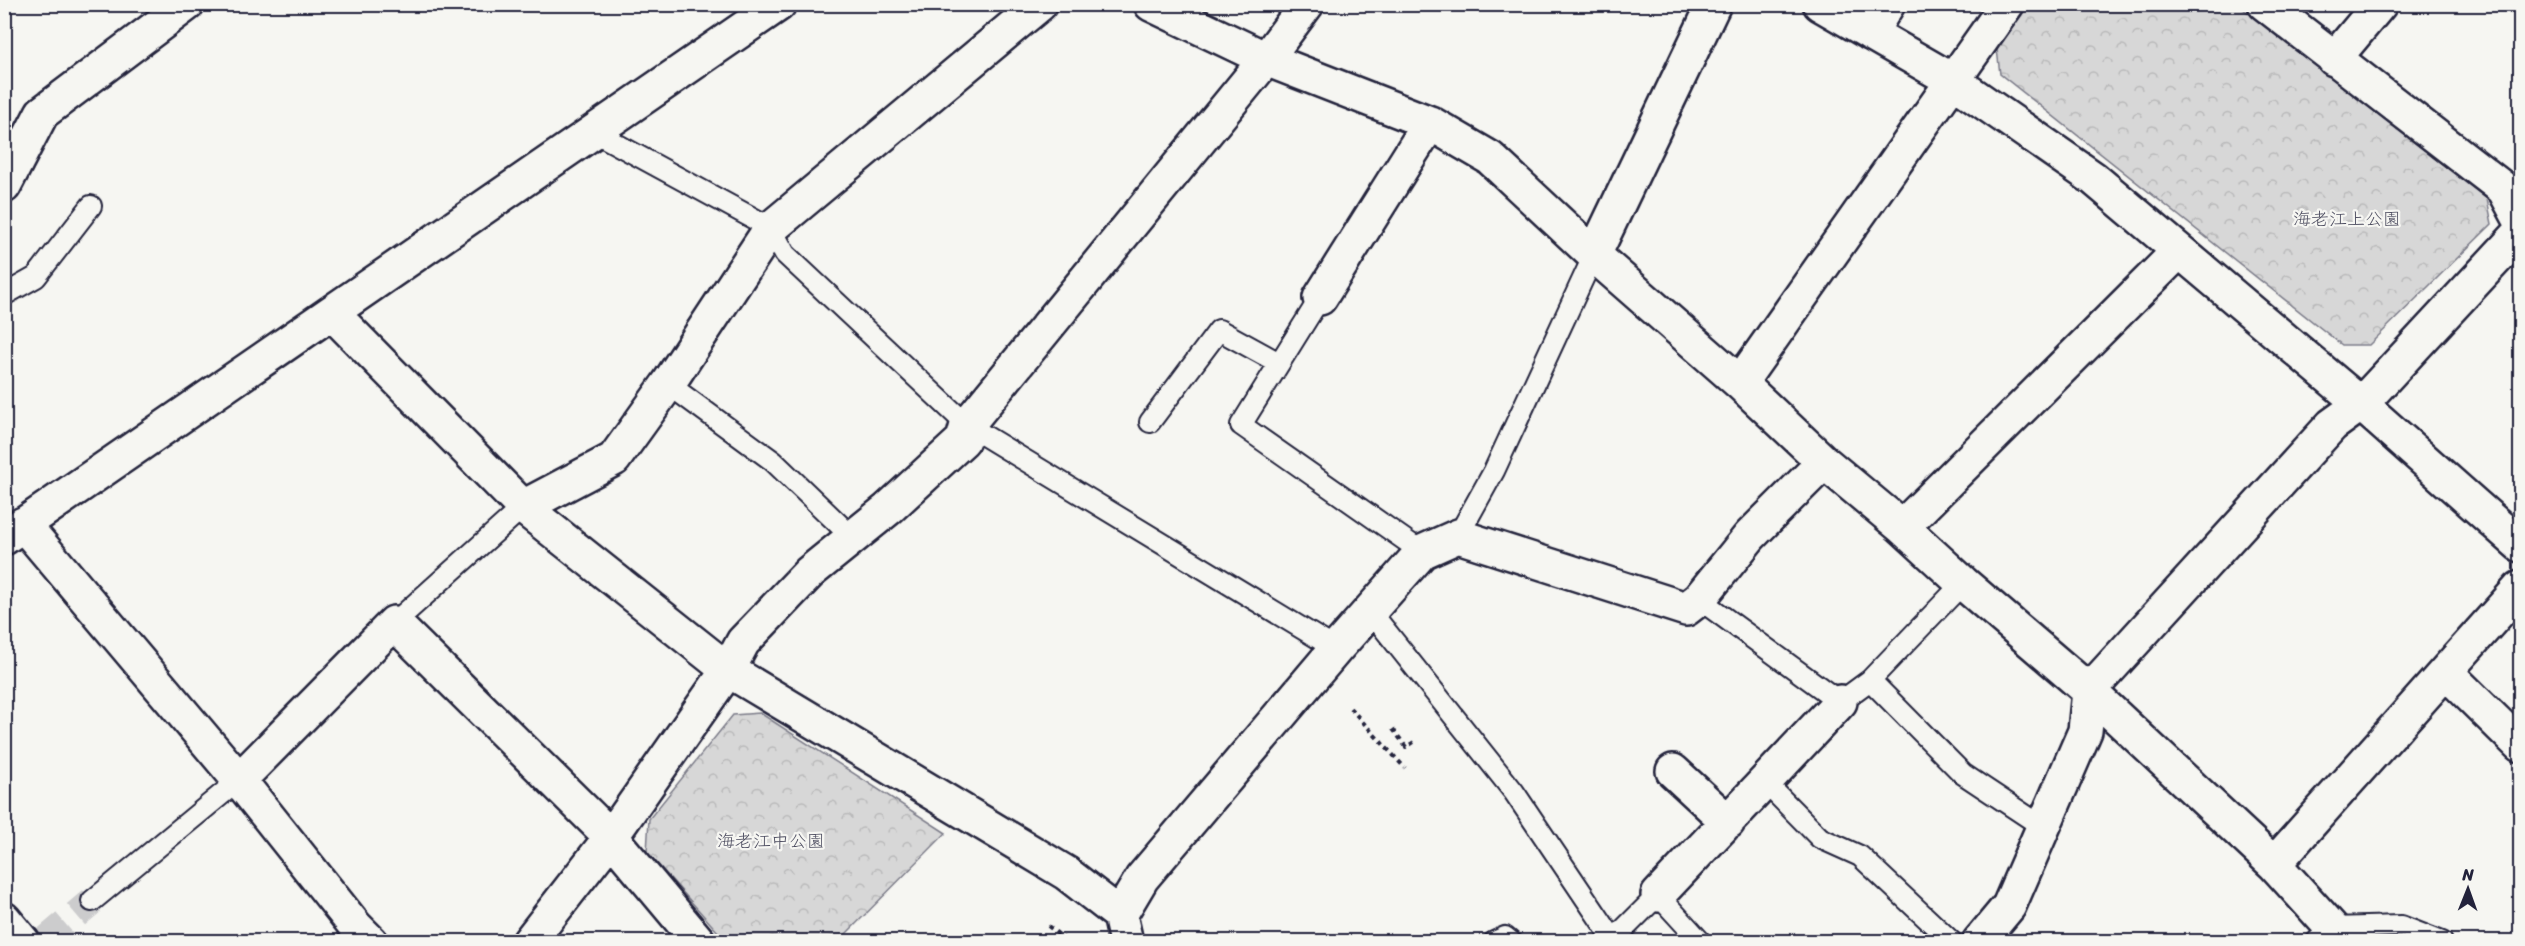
<svg xmlns="http://www.w3.org/2000/svg" width="2525" height="946" viewBox="0 0 2525 946" font-family="Sriracha,'Klee One',sans-serif">
<style>
.park{fill:url(#park-crowns);stroke:#7c7c89;stroke-width:1.5}
.lines{fill:none;stroke-linecap:round;stroke-linejoin:round}
.pedestrian-tunnel{stroke:#cccccd;stroke-width:28;stroke-dasharray:28 14;stroke-linecap:butt}
.service-casing{stroke:#22223b;stroke-width:24}
.minor-casing{stroke:#22223b;stroke-width:38}
.trunk-casing{stroke:#22223b;stroke-width:38}
.path{stroke:#22223b;stroke-width:4;stroke-dasharray:4.5 4.5;stroke-linecap:butt}
.service{stroke:#f6f6f2;stroke-width:20}
.minor{stroke:#f6f6f2;stroke-width:33}
.trunk{stroke:#f6f6f2;stroke-width:33}
.labels{text-anchor:middle;dominant-baseline:central;stroke-width:4.5;stroke-linejoin:round;paint-order:stroke}
.park-label{font-size:18px;fill:#4f4f62;stroke:#f6f6f2}
</style>
<defs>
<pattern id="park-crowns" width="20" height="18" patternUnits="userSpaceOnUse" patternTransform="scale(1.5)"><rect width="20" height="18" fill="#d7d7d7"/><path d="M2 6a3 3 0 1 1 6 0M12 15a3 3 0 1 1 6 0" fill="none" stroke="#b8b8b9"/></pattern>
</defs>
<rect width="100%" height="100%" fill="#f6f6f2"/>
<filter id="ink" filterUnits="userSpaceOnUse"><feTurbulence type="fractalNoise" baseFrequency=".0167" numOctaves="2"/><feDisplacementMap in="SourceGraphic" scale="12" xChannelSelector="R" yChannelSelector="G"/><feConvolveMatrix kernelMatrix="1 2 1 2 8 2 1 2 1" color-interpolation-filters="sRGB"/></filter>
<g filter="url(#ink)">
<path class="park" d="M 2029,5 L 2238,5 L 2487,199 L 2492,224 L 2369,345 L 2342,345 L 2000,74 L 1997,49 Z
M 760,713 L 946,833 L 839,941 L 726,941 L 647,852 L 649,819 L 733,715 Z"/>
<g class="lines">
<path class="pedestrian-tunnel" d="M 44,942 L 92,901"/>
<g class="service-casing">
<path id="service" d="M 596,133 L 771,228 L 785,254 L 967,425 L 1336,649
M 4,295 L 36,277 L 91,206
M 1320,298 L 1241,425 L 1422,552
M 668,384 L 773,461 L 851,536
M 1150,422 L 1219,330 L 1279,363
M 1458,536 L 1494,471 L 1594,255
M 1699,599 L 1840,702 L 1870,680 L 1963,583
M 1370,611 L 1514,792 L 1613,939
M 394,623 L 523,507
M 1870,680 L 1963,774 L 2043,827
M 1765,782 L 1820,838 L 1860,856 L 1952,942
M 92,901 L 239,780
M 1494,942 L 1505,937 L 1511,942
M 1611,942 L 1658,895 L 1701,942
M 2316,942 L 2332,928 L 2401,926 L 2442,942"/>
</g>
<g class="minor-casing">
<path id="minor" d="M 1151,4 L 1266,59 L 1430,123 L 1490,158 L 1594,255 L 1740,383 L 1824,462 L 1902,527 L 1963,583 L 2089,691 L 2274,864 L 2332,928 L 2340,942
M 1820,4 L 1952,80 L 2093,178 L 2361,404 L 2520,545
M 2265,4 L 2504,189 L 2520,219
M 1870,33 L 1888,4
M 2334,59 L 2380,4
M 4,186 L 42,113 L 187,4
M 1594,255 L 1714,4
M 1320,298 L 1430,123
M 332,313 L 523,507 L 728,670 L 1066,873 L 1120,915 L 1126,942
M 1740,383 L 2007,4
M 523,507 L 614,459 L 668,384 L 771,228 L 1040,4
M 23,524 L 239,780 L 356,927 L 371,942
M 1902,527 L 2179,251
M 4,538 L 779,4
M 2446,672 L 2520,745
M 1673,771 L 1728,822
M 239,780 L 394,623 L 611,837 L 699,942
M 2274,864 L 2520,588
M 1658,895 L 1840,702
M 1120,915 L 1142,878 L 1336,649 L 1422,552 L 1458,536 L 1686,609 L 1699,599 L 1750,536 L 1824,462
M 529,942 L 611,837 L 728,670 L 743,642 L 810,572 L 888,509 L 963,440 L 967,425 L 1266,59 L 1307,4
M 1979,942 L 2009,906 L 2085,731 L 2089,691 L 2332,425 L 2361,404 L 2520,233"/>
</g>
<g class="trunk-casing">
<path id="trunk" d="M 4,919 L 23,942"/>
</g>
<path class="path" d="M 1350,708 L 1405,768
M 1393,729 L 1406,747 L 1414,742
M 1048,926 L 1068,942
M 956,937 L 961,942"/>
<use href="#service" class="service"/>
<use href="#minor" class="minor"/>
<use href="#trunk" class="trunk"/>
</g>
</g>
<g class="labels">
<g class="park-label">
<text x="2347" y="219">海老江上公園</text>
<text x="771" y="841">海老江中公園</text>
</g>
</g>
<rect width="2525" height="946" fill="none" stroke="#f6f6f2" stroke-width="24"/>
<rect x="12" y="12" width="2501" height="922" fill="none" stroke="#22223b" stroke-width="2" filter="url(#ink)"/>
<g transform="translate(2468 889) rotate(1)" stroke="#f6f6f2" stroke-width="4.5" paint-order="stroke">
<path d="M0-4.5L10 22L0 15L-10 22Z" fill="#22223b"/>
<text y="-9" font-size="16" font-weight="bold" text-anchor="middle" fill="#22223b">N</text>
</g>
</svg>
